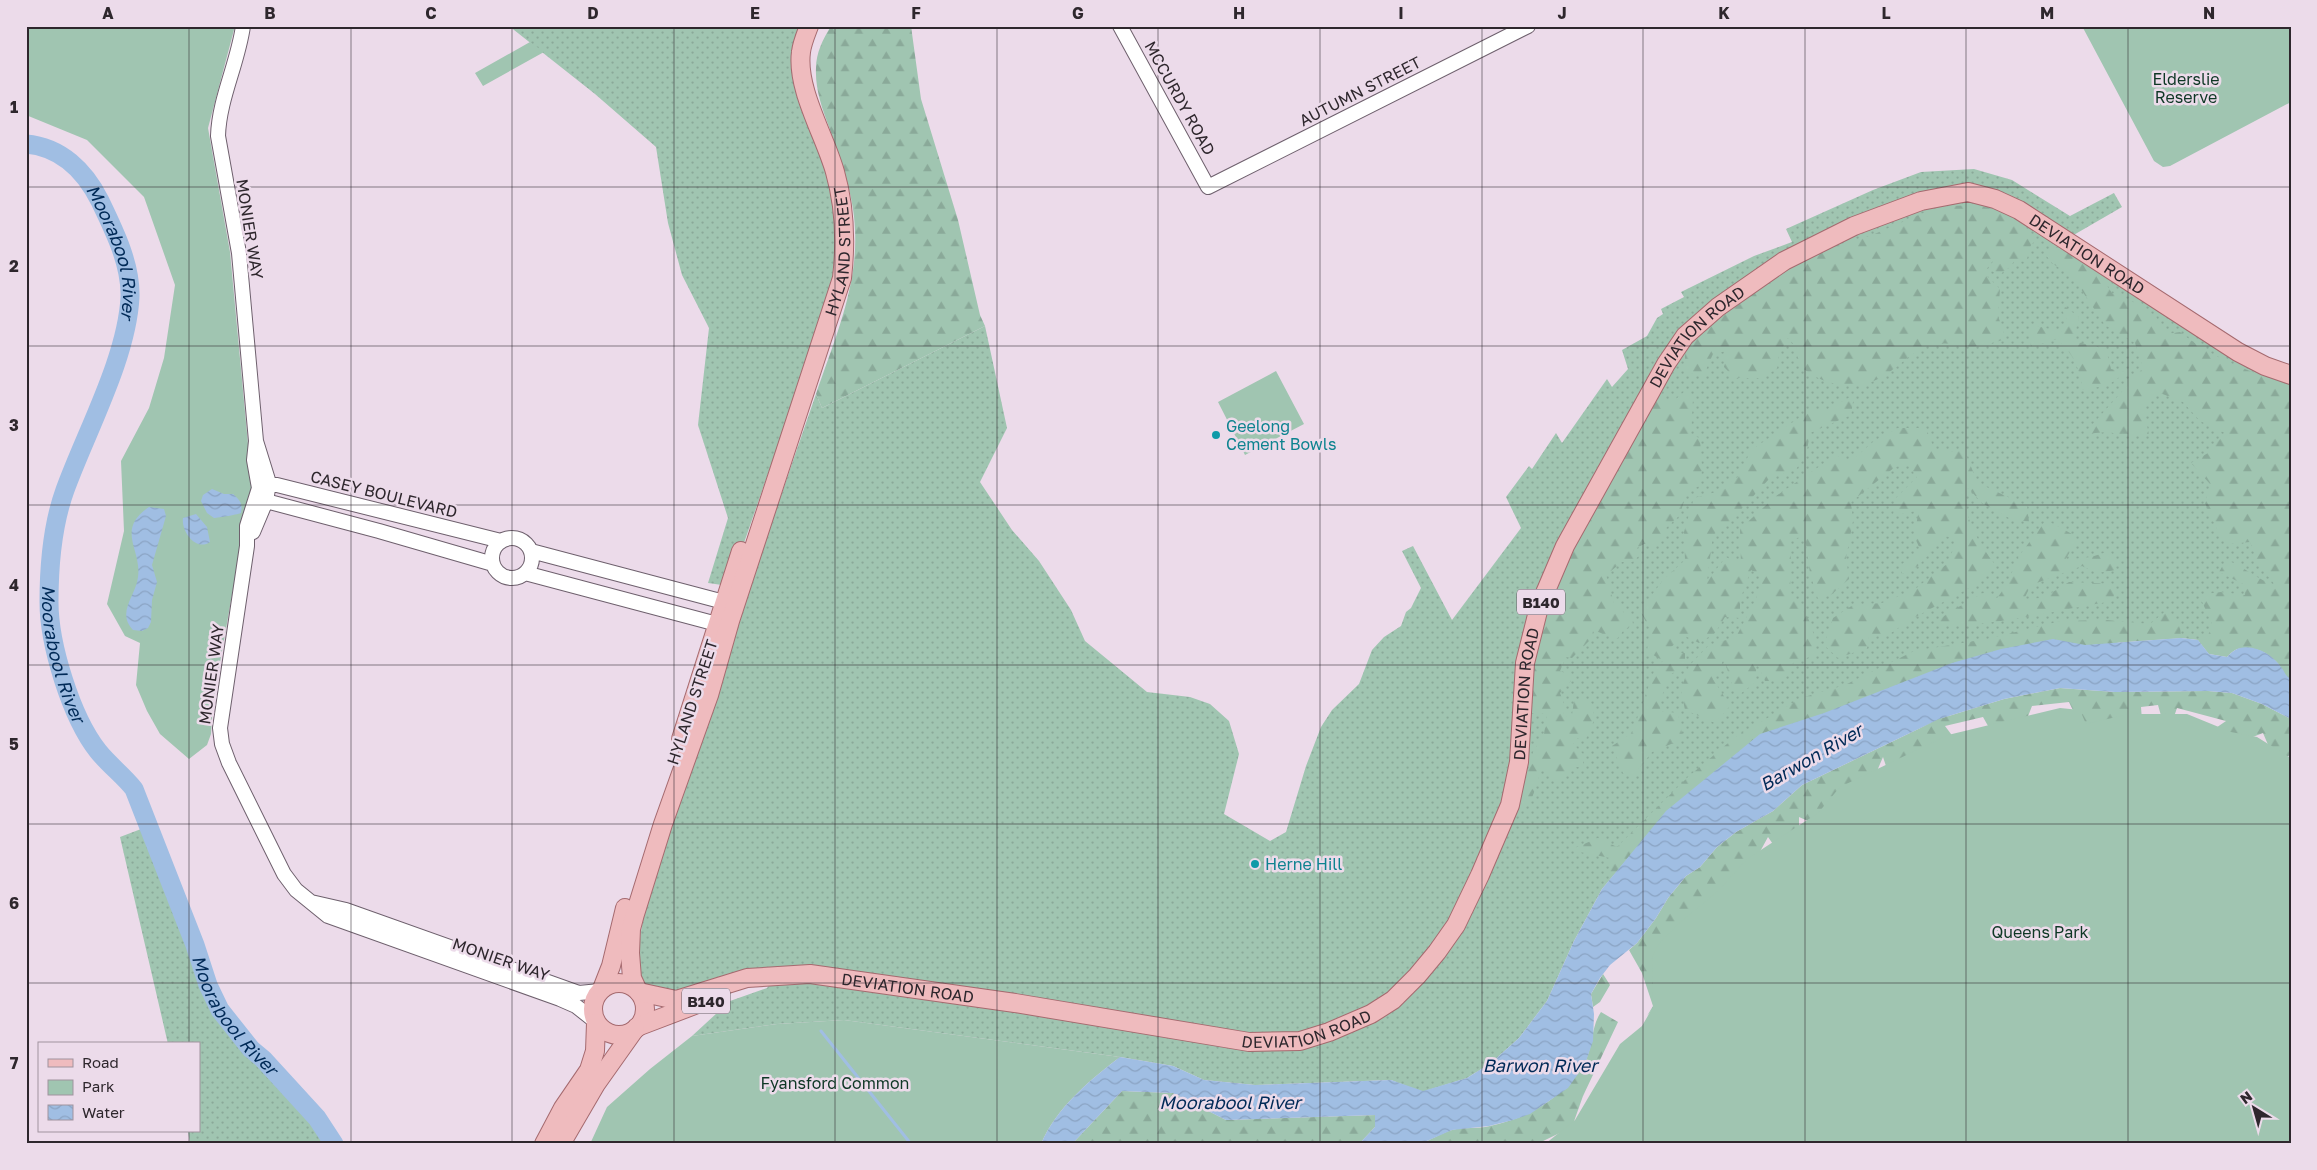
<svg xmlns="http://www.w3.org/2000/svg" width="2317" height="1170" viewBox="0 0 2317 1170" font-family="'Golos Text',sans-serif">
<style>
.grass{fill:url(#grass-dots)}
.forest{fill:url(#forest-firs)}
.park{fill:#a0c5b1}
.water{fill:url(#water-waves)}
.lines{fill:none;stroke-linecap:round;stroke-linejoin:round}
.stream{stroke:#a0bee3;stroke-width:3}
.river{stroke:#a0bee3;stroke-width:19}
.minor-casing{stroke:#6e606d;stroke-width:16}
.major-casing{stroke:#a56a6f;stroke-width:20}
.minor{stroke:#fff;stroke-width:14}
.major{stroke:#efbbbe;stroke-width:18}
.grid{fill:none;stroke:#2e272d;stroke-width:1;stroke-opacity:0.55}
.culture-dot{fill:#0f9aa8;stroke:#ecdbea;stroke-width:2}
.labels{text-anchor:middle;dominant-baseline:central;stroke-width:5;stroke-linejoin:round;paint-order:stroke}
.shield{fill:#ecdbea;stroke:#675d66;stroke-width:1}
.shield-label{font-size:15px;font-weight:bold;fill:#2e272d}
.park-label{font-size:16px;fill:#0e3725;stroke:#ecdbea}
.street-label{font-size:16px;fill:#2e272d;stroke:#ecdbea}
.culture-label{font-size:16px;fill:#0d838f;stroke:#ecdbea;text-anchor:start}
.water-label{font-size:18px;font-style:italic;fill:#002a57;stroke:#ecdbea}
.neatline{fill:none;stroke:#2e272d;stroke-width:2}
.grid-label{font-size:16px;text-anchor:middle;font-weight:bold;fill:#2e272d}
</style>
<defs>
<pattern id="grass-dots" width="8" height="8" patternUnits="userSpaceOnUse" patternTransform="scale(1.25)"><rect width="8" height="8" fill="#a0c5b1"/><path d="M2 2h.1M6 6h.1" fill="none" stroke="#8aa999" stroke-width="1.8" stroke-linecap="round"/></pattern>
<pattern id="forest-firs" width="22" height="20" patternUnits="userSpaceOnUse" patternTransform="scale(1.25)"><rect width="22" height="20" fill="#a0c5b1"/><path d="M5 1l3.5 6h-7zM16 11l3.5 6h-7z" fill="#8aa999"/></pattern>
<pattern id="water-waves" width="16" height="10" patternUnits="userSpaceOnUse" patternTransform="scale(1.25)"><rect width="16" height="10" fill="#a0bee3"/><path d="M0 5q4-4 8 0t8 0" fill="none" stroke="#8aa3c3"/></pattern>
</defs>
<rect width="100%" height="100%" fill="#ecdbea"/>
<path class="grass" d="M 509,26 L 798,26 L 794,61 L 830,177 L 840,227 L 835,281 L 729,586 L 708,583 L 728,518 L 698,425 L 709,328 L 682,275 L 668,223 L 656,147 L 595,94 Z
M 1974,169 L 2012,180 L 2070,216 L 2114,193 L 2122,207 L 2065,240 L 2291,375 L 2291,679 C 2283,676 2282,667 2276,661 C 2253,640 2236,650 2209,654 L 2198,640 L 2181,638 L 2119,642 L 1633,852 L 1602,889 L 1574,941 L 1547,1001 L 1519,1038 L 1491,1063 L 1467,1078 L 1422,1092 L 1391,1080 L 1255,1085 L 1204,1080 L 1173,1066 L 1120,1057 L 844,1020 L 777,1024 L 692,1036 L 730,1001 L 767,988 L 776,977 L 691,996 L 639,992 C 632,913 668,833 692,759 C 732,637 774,516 816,394 L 822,408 L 985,326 L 1007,428 L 980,482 L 1012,530 L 1039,561 L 1071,610 L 1085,641 L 1147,692 L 1190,697 L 1210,704 L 1229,721 L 1239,754 L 1224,814 L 1270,841 L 1286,832 L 1306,766 L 1321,727 L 1332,710 L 1359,684 L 1372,650 L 1384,637 L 1401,626 L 1406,612 L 1411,608 L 1421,588 L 1402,551 L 1413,546 L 1452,620 L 1521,528 L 1506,497 L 1529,466 L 1532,469 L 1556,433 L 1562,443 L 1607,379 L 1612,387 L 1628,369 L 1622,350 L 1647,336 L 1657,318 L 1663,314 L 1661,309 L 1684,297 L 1681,292 L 1754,256 L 1792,242 L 1786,229 L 1873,190 L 1921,172 Z
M 149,826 L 195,945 L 208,985 L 220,1010 L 236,1033 L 291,1077 L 325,1144 L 190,1144 L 188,1131 L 199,1131 L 199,1044 L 168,1044 L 120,837 Z"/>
<path class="forest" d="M 831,26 L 911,26 L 921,99 L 958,220 L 980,315 L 985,326 L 822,408 L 816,394 C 834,341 858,287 855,230 C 854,194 840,160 829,127 C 822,108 815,89 816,68 C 816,53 823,39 831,26 Z
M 1971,205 C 1998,207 2019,219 2036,240 L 2031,245 L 2026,262 L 2015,260 L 2010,267 L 1999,275 L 1990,270 L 1993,260 L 1984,273 L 2000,289 L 1998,316 L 2006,339 C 1995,342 1983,346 1972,347 C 1960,347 1946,341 1934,344 C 1911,350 1899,368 1880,378 C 1852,393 1820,384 1799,365 L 1796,347 L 1788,338 L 1779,354 L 1777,369 L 1759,378 L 1735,378 L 1724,367 L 1726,351 L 1713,354 L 1704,374 L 1697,375 L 1685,372 L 1685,351 L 1709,326 L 1782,273 L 1834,246 L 1870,236 L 1937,207 Z
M 2063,246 L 2102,278 L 2112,293 L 2138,304 L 2156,317 L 2167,334 L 2180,332 C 2213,359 2250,372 2291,385 L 2291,679 C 2285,676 2285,672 2281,667 C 2273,655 2255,644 2240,648 C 2235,649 2230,654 2227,657 L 2209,654 L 2198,640 L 2208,635 L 2213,626 L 2199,595 L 2221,592 L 2245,595 L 2243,584 L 2219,572 L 2226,560 C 2244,566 2257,580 2275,585 L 2258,563 L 2250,542 L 2229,544 L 2220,536 L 2205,503 L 2210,484 L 2191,463 L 2208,453 L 2225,433 L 2200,421 L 2183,402 L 2160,393 L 2143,407 L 2149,435 L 2132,436 L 2107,432 L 2084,434 L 2143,368 L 2135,343 L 2105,325 L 2072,276 L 2053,264 L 2045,254 L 2048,250 Z
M 2057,301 L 2079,317 L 2073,341 L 2106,349 L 2111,369 L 2127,372 L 2108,385 L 2083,390 C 2079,367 2074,355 2057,339 L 2031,347 L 2029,324 L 2061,332 L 2069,323 Z
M 1685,391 L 1693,398 L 1691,435 L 1700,438 L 1702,470 L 1699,486 L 1686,493 L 1680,515 L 1666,528 L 1663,536 L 1655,544 L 1644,544 L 1637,548 L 1641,554 L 1632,562 L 1622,562 L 1606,575 L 1614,603 L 1622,605 L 1623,612 L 1632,616 L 1633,625 L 1623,631 L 1617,639 L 1593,630 L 1592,638 L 1572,658 L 1566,657 L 1560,671 L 1568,674 L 1571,681 L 1560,693 L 1565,707 L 1563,717 L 1572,715 L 1574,700 L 1588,699 L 1594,707 L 1593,723 L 1585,741 L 1578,738 L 1573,744 L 1583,754 L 1583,768 C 1570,764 1565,773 1559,783 L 1553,781 L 1542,768 L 1531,801 L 1525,808 L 1520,801 L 1533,752 L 1544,734 L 1547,714 L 1532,713 C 1533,687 1533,656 1541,630 C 1566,548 1616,474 1657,399 L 1676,399 Z
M 1854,395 L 1851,415 L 1810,433 L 1806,456 L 1796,469 L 1769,479 L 1725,527 L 1713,535 L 1707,581 L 1726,557 L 1741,565 L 1740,529 L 1776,496 L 1836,455 L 1849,463 L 1874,441 L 1898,428 L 1926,428 L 1934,449 L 1950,452 L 1963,448 L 1978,483 L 2027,506 L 2029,522 L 2009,518 L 1982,503 L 1968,488 C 1960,516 1980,544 1996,566 L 1969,588 L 1910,620 L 1888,635 L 1869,637 L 1867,648 L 1838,658 L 1824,645 L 1833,618 L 1853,605 L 1882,603 L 1914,590 L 1948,563 L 1957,539 L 1945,536 L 1918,566 L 1902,574 L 1902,564 L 1921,551 L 1914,536 L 1919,510 L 1893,516 L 1896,498 L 1917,477 L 1907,464 L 1895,467 L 1851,502 L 1853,521 L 1846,558 L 1849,579 L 1831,595 L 1818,599 L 1810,573 L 1805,537 L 1788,539 L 1791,558 L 1790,596 C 1810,617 1815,626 1815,655 L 1793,663 L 1784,681 L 1765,681 L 1756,661 L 1756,682 L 1736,697 L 1724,659 L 1713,679 L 1730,706 L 1715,723 L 1685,710 L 1681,690 L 1689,666 L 1709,645 L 1736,637 L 1756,599 L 1762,577 L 1751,570 L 1740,600 L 1740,618 L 1725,617 L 1715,633 L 1699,643 L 1685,636 L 1671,647 L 1675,653 L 1685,653 L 1685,667 L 1671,674 L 1661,698 L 1660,711 L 1678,713 L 1683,739 L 1652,752 L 1632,777 L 1623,773 L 1612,746 L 1632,733 L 1656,666 L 1663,661 L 1647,651 L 1650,629 L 1640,611 L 1663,580 L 1685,560 L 1684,532 L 1694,498 L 1716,492 L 1739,476 L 1751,450 L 1811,410 L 1824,411 Z
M 2046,520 L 2072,534 L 2076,542 L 2065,560 L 2091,557 L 2110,551 L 2114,558 L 2116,570 L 2097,573 L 2082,566 L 2031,585 L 2024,599 L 2043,598 L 2069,582 L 2116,584 L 2113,601 C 2052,611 1992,627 1931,626 L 1948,613 L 1983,593 L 1997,598 L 2006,586 L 2019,556 Z
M 2167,610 L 2180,625 L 2181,638 L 2085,645 L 2053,639 L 2001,649 L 1952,663 L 1824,713 L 1760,734 L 1720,768 L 1633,852 L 1610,879 L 1610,858 L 1570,850 L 1598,838 L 1617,847 L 1688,777 L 1734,738 L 1801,698 L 1845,685 L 1914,651 L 1987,639 L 2061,621 L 2106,620 L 2150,624 Z
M 2060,688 L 2115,692 L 2208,691 L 2232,693 L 2262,704 L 2291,719 L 2291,755 L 2282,758 L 2272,754 L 2263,733 L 2240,742 L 2210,732 L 2226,721 L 2177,708 L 2167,737 L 2158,705 L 2141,707 L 2143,734 L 2079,723 L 2069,702 L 2032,706 L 2027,719 L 1992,733 L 1983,717 L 1945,726 L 1957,742 L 1889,775 L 1883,757 L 1874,778 L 1817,825 L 1799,817 L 1799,836 L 1775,847 L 1768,837 L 1715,934 L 1647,1016 L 1653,1006 L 1642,973 L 1629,950 L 1637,943 L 1656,918 L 1668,898 L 1686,876 L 1700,867 L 1717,847 L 1736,832 L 1773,811 L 1802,785 L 1939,719 L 2004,699 Z
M 1603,974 L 1610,985 L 1600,1002 L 1593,1007 L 1591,994 Z
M 1601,1012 L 1618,1022 L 1583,1096 L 1572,1127 L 1537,1144 L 1420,1144 C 1431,1140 1441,1133 1452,1130 C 1464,1127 1478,1129 1490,1126 C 1528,1118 1563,1098 1583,1065 C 1594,1048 1590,1028 1601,1012 Z
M 1122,1091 L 1173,1093 L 1226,1120 L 1376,1115 L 1375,1127 L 1359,1144 L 1072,1144 Z"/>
<path class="park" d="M 26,26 L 235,26 L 208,128 L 230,252 L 253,497 L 246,516 L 213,702 L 211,734 L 207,745 L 189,759 L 160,734 L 147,711 L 136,685 L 140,643 L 125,636 L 107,604 L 124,531 L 121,461 L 149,408 L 164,358 L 175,285 L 144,197 L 87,140 L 26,115 Z
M 2082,26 L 2291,26 L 2291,102 L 2170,166 L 2163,167 L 2154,161 Z
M 530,42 L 544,52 L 483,86 L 475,73 Z
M 1276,371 L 1304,424 L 1245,455 L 1218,402 Z
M 2060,708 L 2080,710 L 2086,724 L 2129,714 L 2187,714 L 2231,732 L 2257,737 L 2291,758 L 2291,1144 L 1545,1144 L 1575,1120 L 1620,1044 L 1642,1026 L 1653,1007 L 1652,957 L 1658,945 L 1677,925 L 1718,891 L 1747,859 L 1818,813 L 1840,787 L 1948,735 Z
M 844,1020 L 1120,1057 C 1089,1081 1057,1107 1041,1144 L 590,1144 L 607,1107 L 650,1069 L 692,1036 L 777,1024 Z"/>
<path class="water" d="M 212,489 L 224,494 L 233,494 C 240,500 243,504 241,513 C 240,514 218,518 214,518 L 207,513 L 201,501 L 203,495 Z
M 149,507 L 164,509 L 166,516 L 152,565 L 157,582 L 152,600 L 151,622 L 148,628 L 142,631 L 133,630 C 116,612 136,596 138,577 C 142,549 115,530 149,507 Z
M 196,514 L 207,527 L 210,542 C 196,552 181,531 183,518 Z
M 2181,638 L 2198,640 L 2209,654 L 2227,657 C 2230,654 2235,649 2240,648 C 2255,644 2273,655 2281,667 C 2285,672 2285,676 2291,679 L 2291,719 L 2262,704 L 2232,693 L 2208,691 L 2115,692 L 2060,688 L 2004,699 L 1939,719 L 1802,785 L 1773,811 L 1736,832 L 1717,847 L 1700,867 L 1686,876 L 1668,898 L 1656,918 L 1637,943 L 1610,965 L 1600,978 L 1591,994 L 1594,1014 L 1593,1041 L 1585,1064 L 1568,1088 L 1530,1114 L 1513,1120 L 1489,1126 L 1452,1130 L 1420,1144 L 1359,1144 L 1375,1127 L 1375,1115 L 1226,1120 L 1173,1093 L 1122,1091 L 1072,1144 L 1041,1144 C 1057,1107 1089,1081 1120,1057 L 1173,1066 L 1204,1080 L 1255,1085 L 1391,1080 L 1423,1091 L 1467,1078 L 1491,1063 L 1519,1038 L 1547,1001 L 1574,941 L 1602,889 L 1666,811 L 1760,734 L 1824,713 L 1952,663 L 2001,649 L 2053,639 L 2085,645 Z"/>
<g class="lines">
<path class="stream" d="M 821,1031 L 911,1144"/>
<path class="river" id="s1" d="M 26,144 C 61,147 85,171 100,201 C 114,230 131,264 130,297 C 127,358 86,432 65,490 C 53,523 49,567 49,602 C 49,644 71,717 98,751 C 109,765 123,775 134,789 L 195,945 L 208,985 L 220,1010 L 251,1049 L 263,1059 L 317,1118 L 334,1144"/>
<g class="minor-casing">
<path id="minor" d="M 243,26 C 238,63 219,99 218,136 L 239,253 L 256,441 L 269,483 L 266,501 L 253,532
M 1120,26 L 1208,187 L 1528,26
M 256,441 L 254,460 L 259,488 L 247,526 L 247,546 L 220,728 L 222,744 L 229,763 L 284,874 L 296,890 L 328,916 L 560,999 L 576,1006 L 595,1021
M 262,484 L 277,485 L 501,541
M 258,497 L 266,501 L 379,531 L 493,564
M492 558a20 20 0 1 1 40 0a20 20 0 1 1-40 0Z
M 531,551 L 724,602
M 525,573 L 717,624
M 311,902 L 346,910 L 579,993 L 600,991"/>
</g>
<g class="major-casing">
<g id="major">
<path d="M 681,739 L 741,551"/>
<circle cx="619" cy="1009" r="26"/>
<path d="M 602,989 L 611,966 L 625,908"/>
<path id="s2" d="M 638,991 L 632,978 L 630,953 L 631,929 L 635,914 L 663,824 L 709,695 L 730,621 L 842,278 C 846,243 845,207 835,172 C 825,136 796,89 801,52 C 802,43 806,34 809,26"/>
<path id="s3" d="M 639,992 L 676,1000 L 747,978 L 810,974 L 1015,1003 L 1249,1042 L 1300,1041 L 1329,1032 L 1371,1014 L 1393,1000 L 1417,976 L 1437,952 L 1456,925 L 1480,875 L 1510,805 L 1519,762 L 1525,663 L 1539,607 L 1565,546 L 1666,364 L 1685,336 L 1718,307 L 1784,261 L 1854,226 L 1921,201 L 1968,192 L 1995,199 L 2019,210 L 2238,352 L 2265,366 L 2291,375"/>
<path d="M 637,1027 L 700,1003"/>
<path d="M 544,1144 L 563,1108 L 589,1070 L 595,1051 L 596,1023"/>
<path d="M 561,1144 L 596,1084 L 635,1029"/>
</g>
</g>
<use href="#minor" class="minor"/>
<use href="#major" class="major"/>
</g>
<path class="grid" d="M 189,26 L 189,1044M 351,26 L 351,1144M 512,26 L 512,1144M 674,26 L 674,1144M 835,26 L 835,1144M 997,26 L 997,1144M 1158,26 L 1158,1144M 1320,26 L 1320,1144M 1482,26 L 1482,1144M 1643,26 L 1643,1144M 1805,26 L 1805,1144M 1966,26 L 1966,1144M 2128,26 L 2128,1144M 26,187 L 2291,187M 26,346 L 2291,346M 26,505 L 2291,505M 26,665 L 2291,665M 26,824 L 2291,824M 26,983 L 2291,983M 189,1131 L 189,1144"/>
<g class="culture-dot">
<circle cx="1216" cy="435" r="5"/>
<circle cx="1255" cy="864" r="5"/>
</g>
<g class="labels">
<g class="shield">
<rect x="1517" y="589.5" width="48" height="25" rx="4"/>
<rect x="682" y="988.5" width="48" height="25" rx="4"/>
</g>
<g class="shield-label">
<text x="1541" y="602">B140</text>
<text x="706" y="1001">B140</text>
</g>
<g class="park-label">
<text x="2186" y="79">Elderslie<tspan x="2186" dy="18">Reserve</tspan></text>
<text x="2040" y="932">Queens Park</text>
<text x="835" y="1083">Fyansford Common</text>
</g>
<g class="street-label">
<text transform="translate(1360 91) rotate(-27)">AUTUMN STREET</text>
<text transform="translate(1180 98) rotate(61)">MCCURDY ROAD</text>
<text transform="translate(250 229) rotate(81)">MONIER WAY</text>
<text stroke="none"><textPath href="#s2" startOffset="774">HYLAND STREET</textPath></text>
<text stroke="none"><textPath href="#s3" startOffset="1969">DEVIATION ROAD</textPath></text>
<text stroke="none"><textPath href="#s3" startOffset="1519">DEVIATION ROAD</textPath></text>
<text transform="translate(384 494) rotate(14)">CASEY BOULEVARD</text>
<text transform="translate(211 674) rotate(-82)">MONIER WAY</text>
<text stroke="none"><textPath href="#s3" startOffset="1115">DEVIATION ROAD</textPath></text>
<text transform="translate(692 702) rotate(-72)">HYLAND STREET</text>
<text transform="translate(501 959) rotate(19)">MONIER WAY</text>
<text stroke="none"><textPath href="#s3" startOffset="274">DEVIATION ROAD</textPath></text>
<text stroke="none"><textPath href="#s3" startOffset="679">DEVIATION ROAD</textPath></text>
</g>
<g class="culture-label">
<text x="1226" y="426">Geelong<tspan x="1226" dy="18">Cement Bowls</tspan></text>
<text x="1265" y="864">Herne Hill</text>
</g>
<g class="water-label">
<text stroke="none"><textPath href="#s1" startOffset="151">Moorabool River</textPath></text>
<text stroke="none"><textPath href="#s1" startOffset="571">Moorabool River</textPath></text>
<text transform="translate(1811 757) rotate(-30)">Barwon River</text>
<text stroke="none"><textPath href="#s1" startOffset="978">Moorabool River</textPath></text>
<text x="1540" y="1065">Barwon River</text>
<text x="1230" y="1102">Moorabool River</text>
</g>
</g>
<rect width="2317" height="1170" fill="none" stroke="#ecdbea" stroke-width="55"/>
<rect x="38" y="1042" width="162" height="90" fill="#ecdbea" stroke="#a0939e"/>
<rect x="48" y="1059" width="25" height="8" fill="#efbbbe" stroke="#a0939e"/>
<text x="82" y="1068" font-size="15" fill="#2e272d">Road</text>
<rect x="48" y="1080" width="25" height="15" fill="#a0c5b1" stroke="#a0939e"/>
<text x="82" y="1092" font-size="15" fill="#2e272d">Park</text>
<rect x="48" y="1105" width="25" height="15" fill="url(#water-waves)" stroke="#a0939e"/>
<text x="82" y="1118" font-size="15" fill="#2e272d">Water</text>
<g transform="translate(2254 1108) rotate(323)" stroke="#ecdbea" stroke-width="4" paint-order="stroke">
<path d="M0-4L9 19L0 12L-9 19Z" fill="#2e272d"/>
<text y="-8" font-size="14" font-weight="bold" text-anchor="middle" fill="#2e272d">N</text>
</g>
<rect x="28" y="28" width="2262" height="1114" class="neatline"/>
<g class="grid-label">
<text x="108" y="19">A</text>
<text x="270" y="19">B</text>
<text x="431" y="19">C</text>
<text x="593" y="19">D</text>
<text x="755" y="19">E</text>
<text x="916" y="19">F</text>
<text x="1078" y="19">G</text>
<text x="1239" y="19">H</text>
<text x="1401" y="19">I</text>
<text x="1562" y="19">J</text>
<text x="1724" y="19">K</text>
<text x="1886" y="19">L</text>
<text x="2047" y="19">M</text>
<text x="2209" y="19">N</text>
<text x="14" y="113">1</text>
<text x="14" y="272">2</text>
<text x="14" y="431">3</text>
<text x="14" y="591">4</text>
<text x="14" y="750">5</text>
<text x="14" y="909">6</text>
<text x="14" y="1069">7</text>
</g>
</svg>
